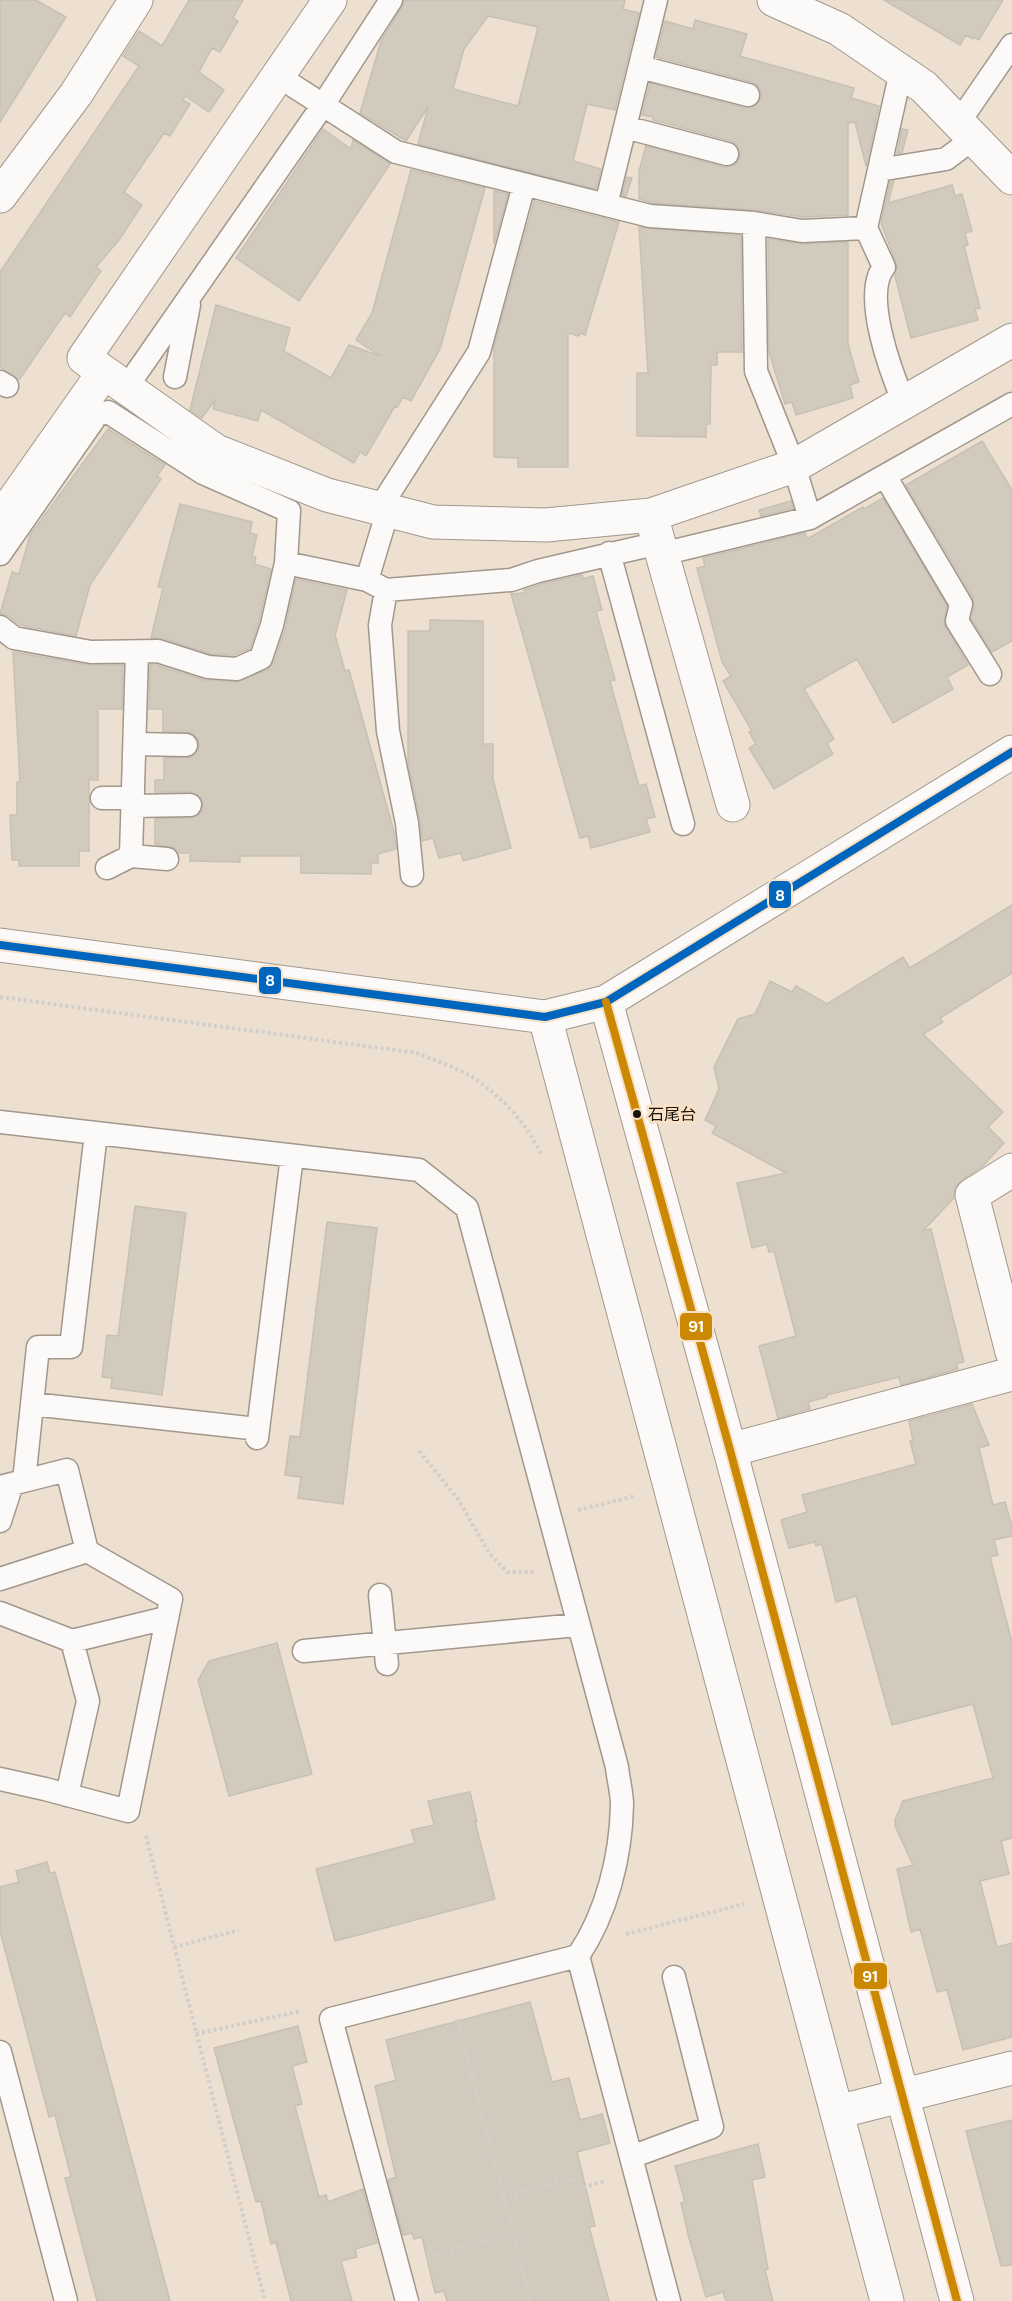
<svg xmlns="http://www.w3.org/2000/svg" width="1012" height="2301" viewBox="0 0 1012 2301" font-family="'DM Sans','Noto Sans JP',sans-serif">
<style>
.building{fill:#d1cabd;stroke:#c7c1b4;stroke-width:1.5;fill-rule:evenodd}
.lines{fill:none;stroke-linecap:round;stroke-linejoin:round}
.lane-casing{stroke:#a1978c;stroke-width:25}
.street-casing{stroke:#a1978c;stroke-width:35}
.secondary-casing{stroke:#a1978c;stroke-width:35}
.path{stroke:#d2ceca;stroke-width:4;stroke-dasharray:3 3;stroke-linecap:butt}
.lane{stroke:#fcfaf8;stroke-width:22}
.street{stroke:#fcfaf8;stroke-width:33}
.secondary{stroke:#fcfaf8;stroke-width:33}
.bus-1-casing{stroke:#f8e1c6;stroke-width:12}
.bus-2-casing{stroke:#f8e1c6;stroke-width:12}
.bus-1{stroke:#0065bd;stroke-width:8}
.bus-2{stroke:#cb8802;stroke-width:8}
.bus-dot{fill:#191208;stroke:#f8e1c6;stroke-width:2}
.labels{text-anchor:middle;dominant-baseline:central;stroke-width:6;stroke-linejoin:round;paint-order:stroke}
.bus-label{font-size:16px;fill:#191208;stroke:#f8e1c6;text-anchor:start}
.line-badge{stroke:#f8e1c6;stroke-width:2}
.badge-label{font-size:16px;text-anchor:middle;font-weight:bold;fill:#fff}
</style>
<rect width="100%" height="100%" fill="#ede0d1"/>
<path class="building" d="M 0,0 L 36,0 L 66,17 L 0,122 Z
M 189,0 L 243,0 L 233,18 L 238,21 L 220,52 L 212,48 L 199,72 L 224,90 L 209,112 L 185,96 L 183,100 L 190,104 L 170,136 L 164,133 L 124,192 L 142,205 L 119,240 L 96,267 L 101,271 L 70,317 L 65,313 L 19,380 L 0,367 L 0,272 L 139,66 L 123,56 L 139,31 L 162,46 Z
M 404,0 L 625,0 L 623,9 L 639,13 L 615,110 L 587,104 L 573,161 L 601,169 L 596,189 L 418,144 L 428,107 L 406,141 L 360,113 L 381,41 L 402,7 ZM 488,16 L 538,27 L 518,106 L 453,89 L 464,49 Z
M 884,0 L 1003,0 L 979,40 L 974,37 L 973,39 L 966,35 L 960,45 Z
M 695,20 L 747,34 L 740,56 L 854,88 L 851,98 L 879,106 L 876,119 L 873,120 L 876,121 L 866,166 L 855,122 L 848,123 L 848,215 L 803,217 L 755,210 L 652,203 L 639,199 L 639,171 L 646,146 L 724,167 L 736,164 L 740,157 L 737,145 L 731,141 L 653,120 L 653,117 L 642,115 L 650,83 L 745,108 L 752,108 L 761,99 L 761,91 L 757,85 L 751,82 L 656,57 L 665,21 L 693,29 Z
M 323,129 L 351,149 L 353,140 L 390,164 L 299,301 L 236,258 Z
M 902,129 L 908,130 L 902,153 L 897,153 Z
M 411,170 L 485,188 L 440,349 L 411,401 L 403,397 L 397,407 L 395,406 L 366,456 L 360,452 L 354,463 L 261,410 L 258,421 L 213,409 L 215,400 L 202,418 L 190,410 L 216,305 L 290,328 L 284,351 L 331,378 L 349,345 L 380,356 L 356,340 L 372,313 Z
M 627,177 L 632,178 L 626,196 L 622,195 Z
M 894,181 L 888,203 L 952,185 L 955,196 L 962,194 L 972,231 L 965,233 L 968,245 L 964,246 L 980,308 L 975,309 L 978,320 L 911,338 L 895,276 L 897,268 L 896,262 L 881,223 L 890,182 Z
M 494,191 L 508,194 L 494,244 Z
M 534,201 L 619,222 L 585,335 L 580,333 L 579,336 L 568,333 L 568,467 L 518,467 L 518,458 L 494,457 L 494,347 Z
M 639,227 L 741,236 L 742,352 L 717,352 L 717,365 L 711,365 L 710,424 L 706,424 L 706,437 L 637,436 L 637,373 L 648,373 Z
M 768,239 L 802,244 L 848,242 L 848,344 L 859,382 L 850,385 L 853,398 L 796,415 L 792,402 L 785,404 L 769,352 Z
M 108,429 L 165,465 L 157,476 L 161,479 L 90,585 L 76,636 L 20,625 L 8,616 L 0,614 L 12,572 L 19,574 L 30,535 Z
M 982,441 L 1012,490 L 1012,641 L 992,652 L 971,619 L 974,607 L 973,597 L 906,485 Z
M 883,498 L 947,606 L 944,624 L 968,665 L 947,677 L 953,689 L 893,723 L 857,659 L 804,689 L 834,739 L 827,743 L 833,754 L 774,789 L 749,748 L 756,744 L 749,732 L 752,731 L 723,681 L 731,676 L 722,662 L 697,568 L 705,566 L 703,558 L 805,533 L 807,539 L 863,507 L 864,509 Z
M 791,501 L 793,508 L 761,516 L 759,510 Z
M 180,504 L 252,522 L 250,533 L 257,535 L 252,556 L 256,557 L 254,564 L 271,569 L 259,621 L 250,648 L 234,655 L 211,654 L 162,638 L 151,638 L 163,588 L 158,587 Z
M 582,575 L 583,579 L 593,576 L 602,610 L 596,611 L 615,680 L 610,681 L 639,786 L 646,784 L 655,817 L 646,819 L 650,832 L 591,848 L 588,836 L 580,838 L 511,594 L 525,593 L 524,590 L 542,584 Z
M 296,579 L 347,590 L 335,635 L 345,671 L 349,670 L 394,832 L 396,849 L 378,854 L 378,863 L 371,863 L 371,874 L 301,873 L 301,856 L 240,856 L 240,862 L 190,861 L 190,853 L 179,853 L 174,848 L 155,844 L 155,819 L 196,817 L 201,812 L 203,804 L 201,798 L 190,792 L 155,792 L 155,780 L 164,780 L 164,758 L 192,757 L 198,751 L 199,745 L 197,738 L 192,733 L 163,731 L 163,709 L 149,709 L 150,665 L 156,665 L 204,680 L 236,682 L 267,670 L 274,662 L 285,629 Z
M 430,620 L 483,621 L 483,744 L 493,744 L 493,779 L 511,848 L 463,861 L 461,853 L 439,858 L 433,838 L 422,841 L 420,820 L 408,762 L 408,631 L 430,631 Z
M 13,652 L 89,665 L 123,665 L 122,709 L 98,709 L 98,780 L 89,780 L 89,851 L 79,851 L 79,866 L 19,866 L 19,860 L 12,860 L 10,815 L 17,815 L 17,782 L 20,782 Z
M 1012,905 L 1012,973 L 940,1018 L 943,1022 L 923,1034 L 1003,1112 L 988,1127 L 1004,1143 L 983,1166 L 962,1180 L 955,1187 L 954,1198 L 923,1231 L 931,1229 L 964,1362 L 956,1364 L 958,1369 L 901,1385 L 899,1377 L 827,1395 L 827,1397 L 808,1402 L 810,1409 L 778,1418 L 759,1346 L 796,1336 L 774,1251 L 769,1252 L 767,1244 L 752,1248 L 737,1183 L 786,1173 L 712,1133 L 716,1126 L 705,1120 L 719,1089 L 714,1067 L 738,1019 L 755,1014 L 770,981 L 792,992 L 796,986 L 827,1004 L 903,957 L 910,968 Z
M 135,1206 L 186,1213 L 162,1395 L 111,1388 L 112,1378 L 102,1377 L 107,1335 L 118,1336 Z
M 327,1222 L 377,1228 L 343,1504 L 298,1498 L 301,1477 L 285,1475 L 290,1436 L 300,1437 Z
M 972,1404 L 989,1445 L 979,1448 L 993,1505 L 1005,1502 L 1012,1526 L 1012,1536 L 994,1540 L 998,1555 L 990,1557 L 1012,1642 L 1012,1838 L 1001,1841 L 1009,1874 L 980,1881 L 997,1947 L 1012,1943 L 1012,2037 L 963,2050 L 947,1990 L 937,1992 L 920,1929 L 911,1932 L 897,1869 L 913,1865 L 895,1826 L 895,1820 L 903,1801 L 993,1778 L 973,1704 L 892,1725 L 856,1596 L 836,1602 L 822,1544 L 816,1546 L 815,1542 L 789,1548 L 781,1520 L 807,1512 L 802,1495 L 916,1464 L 910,1441 L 913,1441 L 909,1421 Z
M 277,1643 L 312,1774 L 229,1796 L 198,1680 L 209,1661 Z
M 470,1792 L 477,1822 L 475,1822 L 495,1899 L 335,1941 L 316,1869 L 415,1843 L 411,1830 L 434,1825 L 428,1801 Z
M 47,1862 L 50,1873 L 55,1872 L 170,2301 L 97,2301 L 65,2178 L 71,2177 L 55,2115 L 49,2117 L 0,1931 L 0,1887 L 19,1882 L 16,1871 Z
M 530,2002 L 552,2082 L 569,2078 L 580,2120 L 602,2114 L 610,2143 L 577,2152 L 595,2226 L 589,2227 L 609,2301 L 447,2301 L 444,2291 L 435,2293 L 422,2237 L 414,2239 L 412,2233 L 403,2235 L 388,2180 L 396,2177 L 375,2086 L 396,2080 L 386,2040 Z
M 298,2026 L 307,2062 L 292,2066 L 302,2104 L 295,2106 L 319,2197 L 326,2195 L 328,2202 L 363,2189 L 377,2243 L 355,2249 L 357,2257 L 341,2261 L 352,2301 L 291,2301 L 276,2242 L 271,2244 L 261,2201 L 256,2202 L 214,2048 Z
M 1012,2120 L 1012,2265 L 1001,2266 L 966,2131 Z
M 758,2144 L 765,2177 L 752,2180 L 768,2269 L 765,2270 L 773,2301 L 726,2301 L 723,2292 L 706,2297 L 688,2234 L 681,2203 L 685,2202 L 675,2166 Z"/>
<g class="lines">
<g class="lane-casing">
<path id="lane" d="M 640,67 L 748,95
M 278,76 L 396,152 L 650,216 L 754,223 L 802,231 L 866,228 L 879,170 L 946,159 L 974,138
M 959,122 L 1012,45
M 625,127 L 727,154
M 879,170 L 901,71
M 606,205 L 656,0
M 754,223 L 756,371 L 794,466 L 810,518
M 866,228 L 884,267 C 862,295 891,372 904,403
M 175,377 L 189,305
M 0,382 L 7,386
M 126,388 L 323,105 L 391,0
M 885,476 L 961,604 L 957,621 L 990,674
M 379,509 L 479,352 L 524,185
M 609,553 L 683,824
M 0,554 L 97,415 L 108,412 L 203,473 L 289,511 L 286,563 L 272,625 L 261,658 L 237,669 L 208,667 L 158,651 L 91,652 L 14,638 L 0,627
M 662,554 L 810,518 L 1012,404
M 286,563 L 367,580 L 388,510
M 367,580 L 386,590 L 511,580 L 538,571 L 659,543
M 386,590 L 380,625 L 388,731 L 407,823 L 412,875
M 135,744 L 186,745
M 102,798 L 133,798
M 133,806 L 190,805
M 131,856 L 137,652
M 107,868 L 131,856 L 167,859
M 0,1122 L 419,1170 L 467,1208 L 617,1767 C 618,1779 622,1792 622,1805 C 621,1856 607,1913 578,1956 L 669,2301
M 32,1404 L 258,1429
M 257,1438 L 292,1156
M 24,1481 L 38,1347 L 71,1347 L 96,1133
M 0,1487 L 67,1470 L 87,1551 L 171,1599 L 128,1811 L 45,1789 L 0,1779
M 0,1521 L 12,1484
M 0,1579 L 87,1551
M 380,1595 L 387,1664
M 0,1613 L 72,1641 L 88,1701 L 67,1795
M 72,1641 L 166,1618
M 304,1651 L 577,1625
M 0,2052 L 66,2301
M 631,2157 L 712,2127 L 674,1977
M 407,2301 L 331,2019 L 578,1956"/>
</g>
<g class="street-casing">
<path id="street" d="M 330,0 L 84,358 L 216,451 L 327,495 L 433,522 L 546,525 L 651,515 L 794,466 L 1012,340
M 774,0 L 839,29 L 924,87 L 1012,178
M 0,196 L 76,94 L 136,0
M 651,515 L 733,805
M 0,520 L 104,372
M 1012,1170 L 972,1195 L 1012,1352
M 730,1450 L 1012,1374"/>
</g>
<g class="secondary-casing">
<path id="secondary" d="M 0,945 L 545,1017 L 606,1002 L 1012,752
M 606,1002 L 730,1450 L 957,2301
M 545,1017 L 887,2301
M 837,2112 L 1012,2068"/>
</g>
<path class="path" d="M 0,997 L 417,1053 C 433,1060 453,1066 469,1075 C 499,1094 526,1122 541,1154
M 419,1451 L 458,1499 L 489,1553 L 507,1572 L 534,1572
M 578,1510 L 635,1496
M 146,1836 L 265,2301
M 626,1934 L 744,1904
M 174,1947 L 239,1930
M 457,2019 L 531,2301
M 196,2034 L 301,2011
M 503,2197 L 571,2178 L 576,2189 L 606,2181
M 427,2257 L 513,2233"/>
<use href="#lane" class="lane"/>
<use href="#street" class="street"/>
<use href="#secondary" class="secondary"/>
<g class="bus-1-casing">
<path id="bus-1" d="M 0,945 L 545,1017 L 606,1002 L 1012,752"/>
</g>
<g class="bus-2-casing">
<path id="bus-2" d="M 606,1002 L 730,1450 L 957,2301"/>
</g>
<use href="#bus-1" class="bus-1"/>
<use href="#bus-2" class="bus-2"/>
</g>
<circle class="bus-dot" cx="637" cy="1114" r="5"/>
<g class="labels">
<g class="bus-label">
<text x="648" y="1114">石尾台</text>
</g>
</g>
<g class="line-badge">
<rect x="768" y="880" width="24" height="29" rx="6" fill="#0065bd"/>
<rect x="258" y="966" width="24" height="29" rx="6" fill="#0065bd"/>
<rect x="679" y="1312" width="34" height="29" rx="6" fill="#cb8802"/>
<rect x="853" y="1962" width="35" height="28" rx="6" fill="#cb8802"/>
</g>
<g class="badge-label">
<text x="780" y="901">8</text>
<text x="270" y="986">8</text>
<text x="696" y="1332">91</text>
<text x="870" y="1982">91</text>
</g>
</svg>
